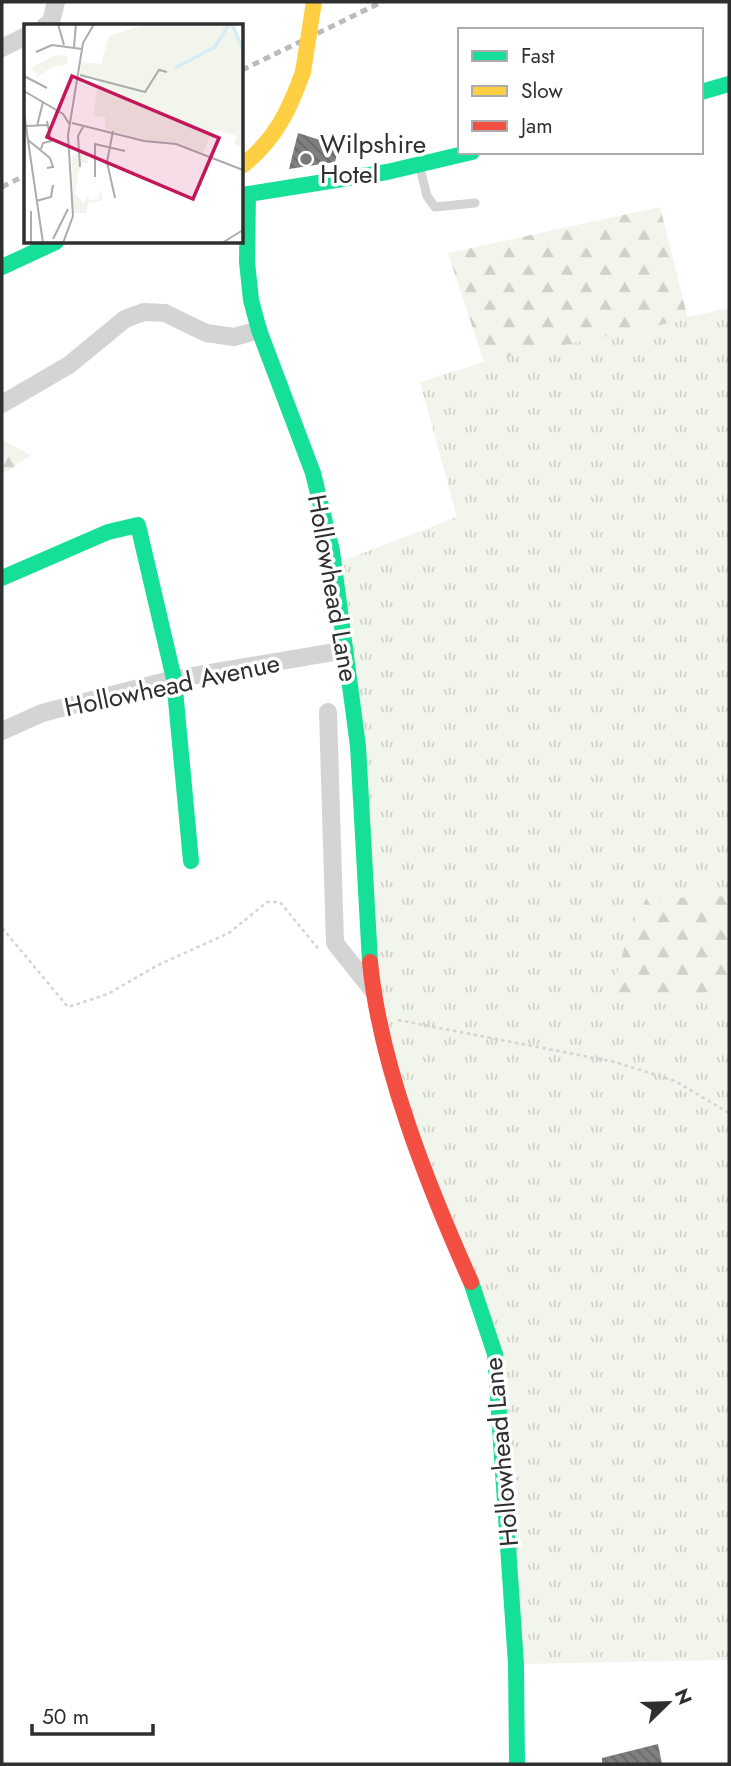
<svg xmlns="http://www.w3.org/2000/svg" width="731" height="1766" viewBox="0 0 731 1766" font-family="Jost,sans-serif">
<style>
.grass{fill:url(#grass-tufts)}
.forest{fill:url(#forest-firs)}
.building{fill:url(#building-back-hatch)}
.lines{fill:none;stroke-linecap:round;stroke-linejoin:round}
.path{stroke:#d4d4d4;stroke-width:2.5;stroke-dasharray:3.5 3.5;stroke-linecap:butt}
.lane{stroke:#d4d4d4;stroke-width:9}
.street{stroke:#d4d4d4;stroke-width:18}
.fast{stroke:#16e098;stroke-width:16}
.slow{stroke:#ffcf43;stroke-width:16}
.jam{stroke:#f24e42;stroke-width:16}
.rail{stroke:#bbb;stroke-width:5;stroke-dasharray:7 5;stroke-linecap:butt}
.slow-bridge{stroke:#ffcf43;stroke-width:16}
.poi-dot{fill:#787878;stroke:#fff;stroke-width:2.5}
.labels{text-anchor:middle;dominant-baseline:central;stroke-width:7;stroke-linejoin:round;paint-order:stroke}
.poi-label{font-size:26px;fill:#2f2f2f;stroke:#fff;text-anchor:start}
.street-label{font-size:26px;fill:#2f2f2f;stroke:#fff}
.inset-river{fill:none;stroke:#d7ecf3;stroke-width:3.5}
.inset-road{fill:none;stroke:#acacac;stroke-width:2}
.view{fill:#c2185b;fill-opacity:0.15;stroke:#c2185b;stroke-width:3.5}
.inset-edge{fill:none;stroke:#2f2f2f;stroke-width:3.5}
</style>
<defs>
<pattern id="grass-tufts" width="24" height="20" patternUnits="userSpaceOnUse" patternTransform="scale(1.75)"><rect width="24" height="20" fill="#f2f5eb"/><path d="M3 7l-1-3M5 7V3M7 7l1-3M15 17l-1-3M17 17v-4M19 17l1-3" fill="none" stroke="#d0d2ca"/></pattern>
<pattern id="forest-firs" width="22" height="20" patternUnits="userSpaceOnUse" patternTransform="scale(1.75)"><rect width="22" height="20" fill="#f2f5eb"/><path d="M5 1l3.5 6h-7zM16 11l3.5 6h-7z" fill="#d0d2ca"/></pattern>
<pattern id="building-back-hatch" width="6" height="6" patternUnits="userSpaceOnUse" patternTransform="scale(1.75)"><rect width="6" height="6" fill="#7f7f7f"/><path d="M-1 5l2 2M0 0l6 6M5-1l2 2" fill="none" stroke="#686868"/></pattern>
</defs>
<rect width="100%" height="100%" fill="#fff"/>
<path class="grass" d="M 729,308 L 729,1660 L 516,1664 L 495,1354 L 388,1060 L 334,564 L 457,517 L 420,382 L 484,362 Z"/>
<path class="forest" d="M 660,207 L 688,319 L 484,362 L 448,253 Z
M 2,440 L 31,455 L 2,475 Z
M 729,896 L 729,998 L 609,1001 L 628,935 L 646,899 Z"/>
<path class="building" d="M 298,133 L 339,146 L 335,162 L 289,169 Z
M 658,1744 L 662,1764 L 602,1764 L 602,1758 Z"/>
<g class="lines">
<path class="path" d="M 2,928 L 68,1007 L 108,994 L 156,966 L 229,933 L 267,902 L 280,902 L 320,951
M 398,1020 L 615,1062 L 675,1081 L 729,1113"/>
<path class="lane" d="M 420,168 L 427,196 L 435,207 L 475,203"/>
<path class="street" d="M 45,26 L 51,22 L 56,2
M 2,48 L 26,36
M 2,404 L 69,365 L 125,319 L 144,312 L 165,313 L 206,333 L 234,337 L 259,330
M 328,712 L 335,943 L 374,992
M 2,731 L 42,713 L 174,679 L 346,650"/>
<path class="fast" d="M 701,92 L 729,84
M 248,194 L 247,262 L 251,300 L 259,330 L 313,473 L 332,551 L 358,746 L 370,962
M 242,195 L 387,172 L 472,152
M 2,267 L 56,242
M 2,578 L 108,532 L 138,525 L 174,679 L 191,861
M 471,1282 L 495,1354 L 516,1664 L 517,1764"/>
<path class="slow" d="M 242,166 C 275,140 289,111 303,72"/>
<path class="jam" d="M 370,962 C 380,1066 428,1186 471,1282"/>
<path class="rail" d="M 242,70 L 382,2
M 2,187 L 26,175"/>
<path class="slow-bridge" d="M 303,72 L 314,2"/>
</g>
<circle class="poi-dot" cx="306" cy="159" r="7"/>
<g class="labels">
<g class="poi-label">
<text x="320" y="144">Wilpshire<tspan x="320" dy="30">Hotel</tspan></text>
</g>
<g class="street-label">
<text transform="translate(333 588) rotate(80)">Hollowhead Lane</text>
<text transform="translate(172 685) rotate(-12)">Hollowhead Avenue</text>
<text transform="translate(501 1452) rotate(-95)">Hollowhead Lane</text>
</g>
</g>
<g transform="translate(24 24)">
<rect width="219" height="219" fill="#fff"/>
<path d="M 125,0 L 208,0 L 219,23 L 219,124 L 210,120 L 213,112 L 189,105 L 179,129 L 152,120 L 131,119 L 81,105 L 81,93 L 69,92 L 75,54 L 56,52 L 57,38 L 77,40 L 85,12 ZM 32,31 L 43,32 L 44,40 L 28,43 L 14,53 L 7,44 Z" fill="#f2f5eb"/>
<path d="M 109,27 L 103,44 L 89,51 L 88,33 ZM 129,69 L 139,77 L 127,98 L 120,91 ZM 62,126 L 64,139 L 58,139 L 55,146 L 51,170 L 60,179 L 64,171 L 65,176 L 75,175 L 76,166 L 79,176 L 64,179 L 62,189 L 49,189 L 48,132 Z" fill="#f2f5eb"/>
<path class="inset-river" d="M 208,0 L 219,25M 151,44 L 191,23 L 205,0"/>
<path class="inset-road" d="M 34,0 L 40,21M 50,23 L 52,0M 12,28 L 28,21 L 58,25M 56,51 L 121,68 L 135,46 L 143,48M 0,52 L 23,64M 0,67 L 39,90 L 46,101M 0,89 L 19,219M 48,99 L 120,117 L 152,120 L 219,146M 2,102 L 24,101M 13,102 L 19,78M 89,107 L 83,138 L 91,174M 4,116 L 26,134 L 29,143 L 23,144M 17,125 L 19,119 L 27,117 L 23,97M 56,143 L 54,112 L 59,103M 71,153 L 71,120 L 101,127M 12,177 L 27,173 L 29,161M 7,187 L 7,219M 29,215 L 44,185M 39,219 L 49,192 L 44,111 L 59,19 L 70,0M 198,219 L 219,206"/>
<path class="view" d="M 48,52 L 195,114 L 169,175 L 23,113 Z"/>
<rect width="219" height="219" class="inset-edge"/>
</g>
<rect width="731" height="1766" fill="none" stroke="#2f2f2f" stroke-width="7"/>
<rect x="458" y="28" width="245" height="126" fill="#ffffff" stroke="#acacac" stroke-width="2"/>
<rect x="472" y="51" width="35" height="10" fill="#16e098" stroke="#acacac" stroke-width="2"/>
<text x="521" y="63" font-size="21" fill="#2f2f2f">Fast</text>
<rect x="472" y="86" width="35" height="10" fill="#ffcf43" stroke="#acacac" stroke-width="2"/>
<text x="521" y="98" font-size="21" fill="#2f2f2f">Slow</text>
<rect x="472" y="121" width="35" height="10" fill="#f24e42" stroke="#acacac" stroke-width="2"/>
<text x="521" y="133" font-size="21" fill="#2f2f2f">Jam</text>
<g transform="translate(668 1703) rotate(67)" stroke="#ffffff" stroke-width="5" paint-order="stroke">
<path d="M0-5L12 26L0 18L-12 26Z" fill="#2f2f2f"/>
<text y="-10" font-size="19" font-weight="bold" text-anchor="middle" fill="#2f2f2f">N</text>
</g>
<path d="M32 1724v10h121v-10" fill="none" stroke="#2f2f2f" stroke-width="3.5"/>
<text x="42" y="1724" font-size="21" fill="#2f2f2f" stroke="#ffffff" stroke-width="5" paint-order="stroke">50 m</text>
</svg>
